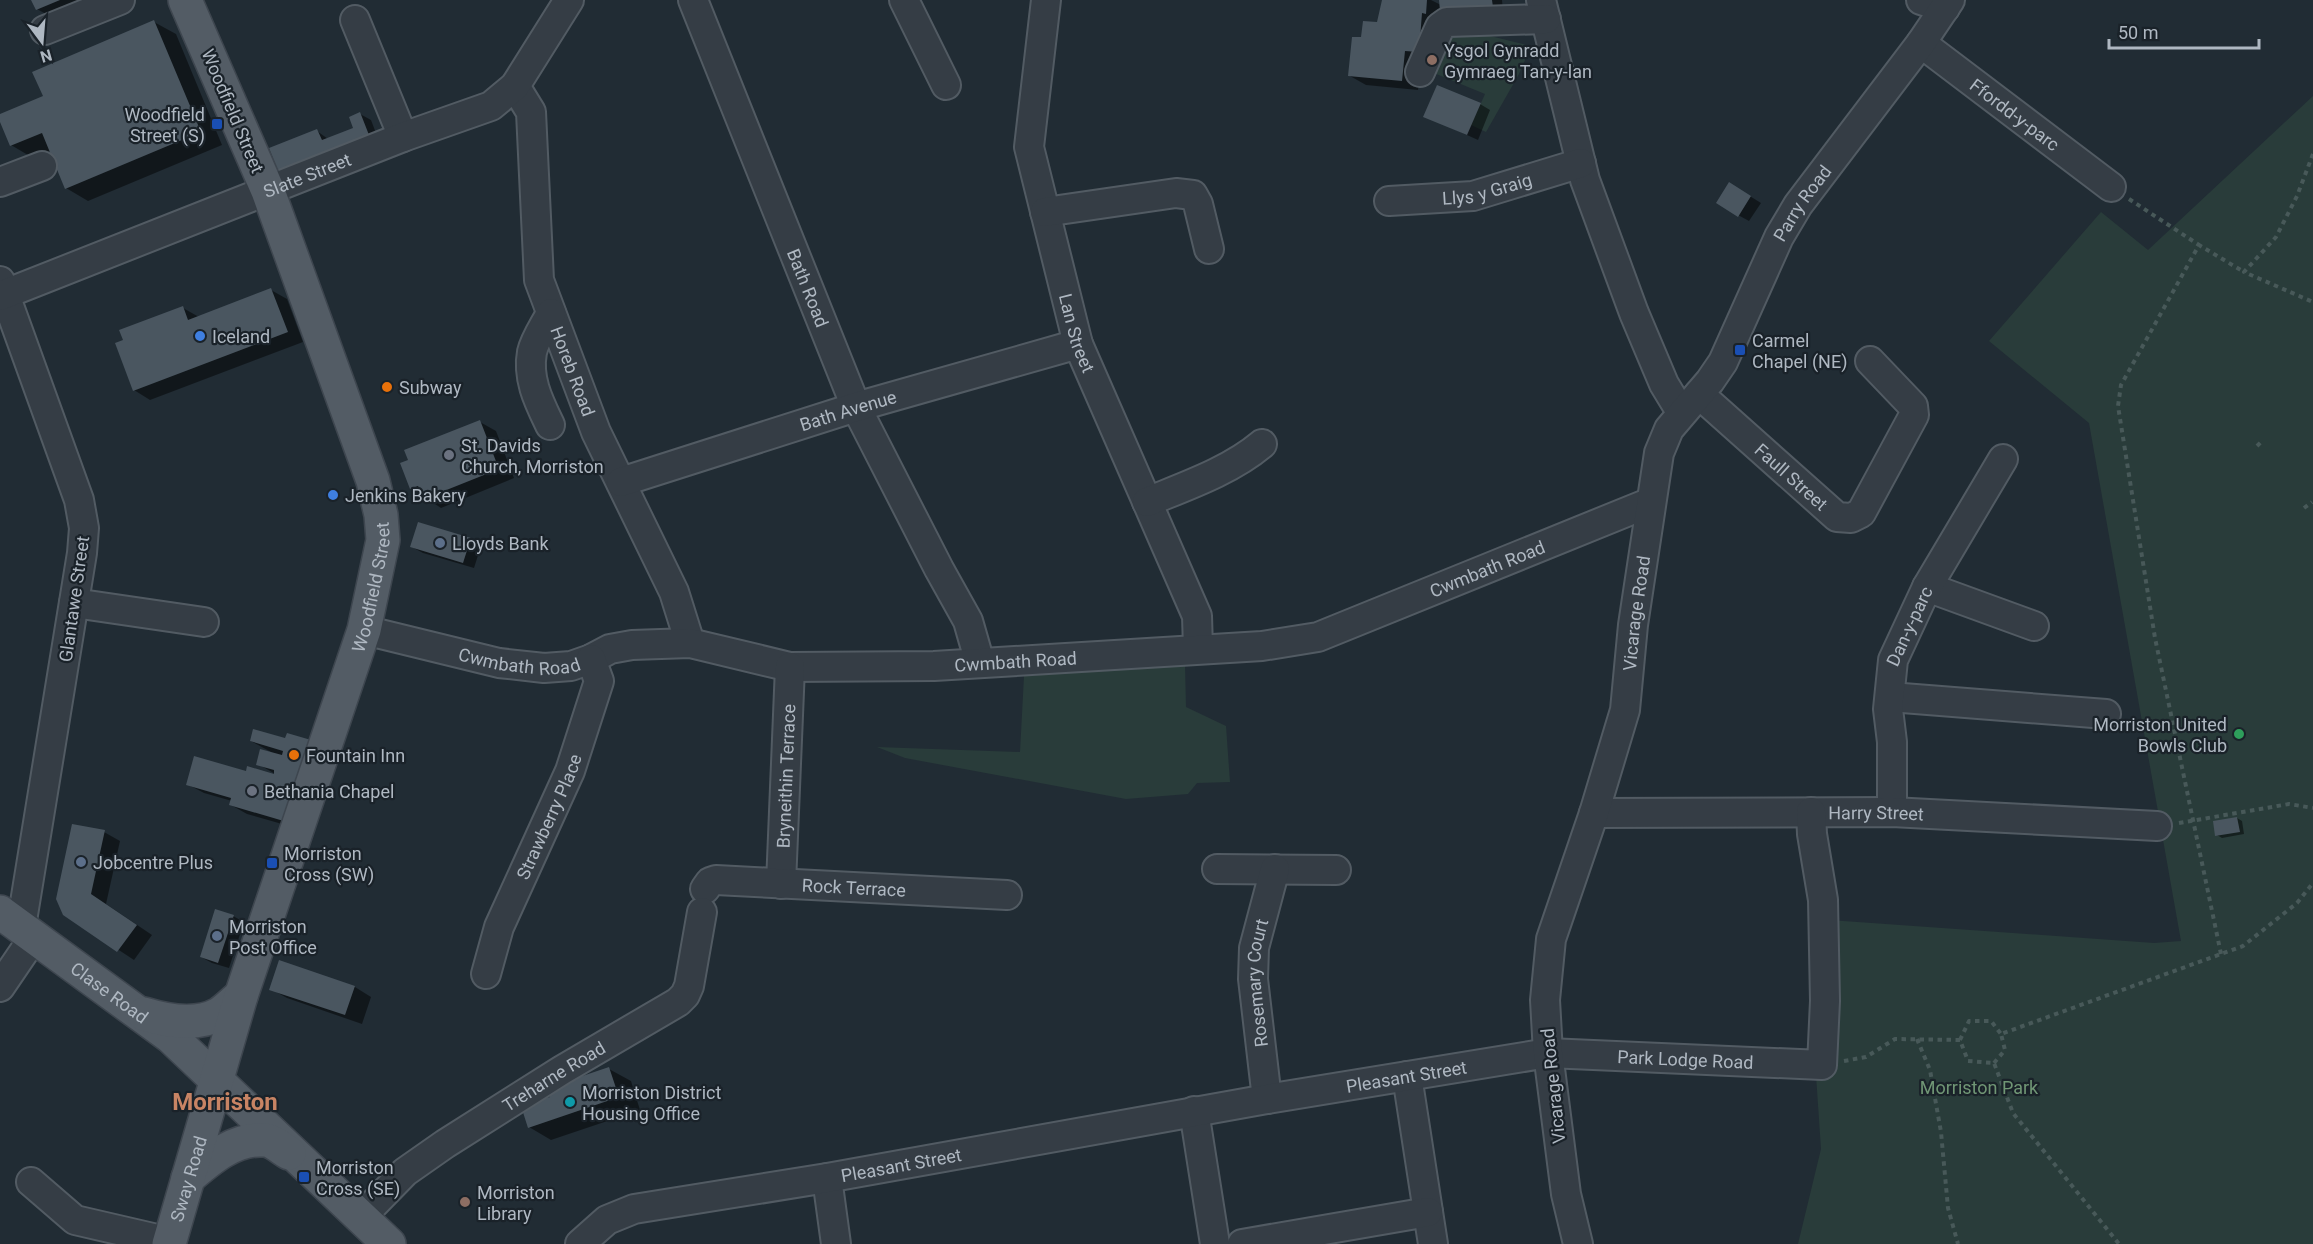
<svg xmlns="http://www.w3.org/2000/svg" width="2313" height="1244" viewBox="0 0 2313 1244" font-family="Roboto,sans-serif">
<style>
.green{fill:#293c3a}
.shadow{fill:#0007}
.building{fill:#4a5660}
.lines{fill:none;stroke-linecap:round;stroke-linejoin:round}
.minor-casing{stroke:#525b63;stroke-width:32}
.major-casing{stroke:#3e464f;stroke-width:36}
.path{stroke:#485959;stroke-width:4;stroke-dasharray:4.5 4.5;stroke-linecap:butt}
.minor{stroke:#353d45;stroke-width:28}
.major{stroke:#535c65;stroke-width:33}
.education-dot{fill:#8d6e63;stroke:#1a2229;stroke-width:2}
.transit-dot{fill:#1a4fb4;stroke:#1a2229;stroke-width:2}
.shop-dot{fill:#3f7fe0;stroke:#1a2229;stroke-width:2}
.food-dot{fill:#e8710a;stroke:#1a2229;stroke-width:2}
.worship-dot{fill:#6b7280;stroke:#1a2229;stroke-width:2}
.service-dot{fill:#5c6f8a;stroke:#1a2229;stroke-width:2}
.leisure-dot{fill:#2e9e5b;stroke:#1a2229;stroke-width:2}
.culture-dot{fill:#0f9aa8;stroke:#1a2229;stroke-width:2}
.labels{text-anchor:middle;dominant-baseline:central;stroke-width:4.5;stroke-linejoin:round;paint-order:stroke}
.poi-label{font-size:18px;fill:#afb8c2;stroke:#1a2229;text-anchor:start}
.street-label{font-size:18px;fill:#afb8c2;stroke:#1a2229}
.park-label{font-size:18px;fill:#709675;stroke:#1a2229}
.district-label{font-size:24px;font-weight:bold;fill:#c88464;stroke:#1a2229}
</style>
<rect width="100%" height="100%" fill="#212c34"/>
<path class="green" d="M 1448,29 L 1482,34 L 1531,46 L 1519,74 L 1486,132 L 1471,125 L 1485,94 L 1429,71 Z
M 2313,96 L 2313,1244 L 1798,1244 L 1821,1149 L 1815,1060 L 1815,919 L 2154,943 L 2181,941 L 2089,423 L 1989,341 L 2101,212 L 2148,250 Z
M 1185,665 L 1186,707 L 1226,726 L 1230,782 L 1197,783 L 1188,794 L 1126,799 L 905,758 L 877,747 L 1020,752 L 1024,676 Z"/>
<path class="shadow" d="M 33,0 L 98,0 L 53,18 L 37,9 Z
M 1383,0 L 1431,0 L 1441,5 L 1440,0 L 1502,0 L 1503,12 L 1459,24 L 1421,59 L 1418,90 L 1366,85 L 1350,76 L 1363,39 L 1378,24 Z
M 154,22 L 176,34 L 222,145 L 88,201 L 66,188 L 50,151 L 33,158 L 11,145 L 0,115 L 44,97 Z
M 1480,104 L 1490,110 L 1478,140 L 1425,116 Z
M 360,114 L 371,120 L 379,141 L 290,176 L 280,169 L 317,131 L 328,139 L 355,129 Z
M 1740,190 L 1761,203 L 1749,221 L 1738,215 Z
M 271,290 L 287,299 L 303,342 L 150,400 L 134,390 L 183,308 L 199,317 Z
M 480,422 L 496,431 L 514,478 L 441,508 L 411,488 Z
M 470,539 L 481,546 L 474,568 L 423,553 L 412,547 Z
M 286,740 L 303,830 L 247,814 L 231,805 L 232,801 L 204,793 L 187,784 L 247,772 L 277,775 L 258,764 L 271,752 L 251,741 Z
M 2237,818 L 2242,821 L 2244,834 L 2222,838 L 2217,835 Z
M 104,832 L 120,841 L 106,904 L 152,935 L 134,960 L 64,914 Z
M 233,916 L 244,922 L 229,968 L 212,963 L 201,957 Z
M 280,962 L 355,987 L 371,997 L 362,1024 L 287,998 L 271,989 Z
M 609,1069 L 631,1081 L 640,1110 L 551,1140 L 529,1127 L 552,1097 Z"/>
<path class="building" d="M 31,0 L 60,0 L 36,10 Z
M 1382,0 L 1427,0 L 1426,14 L 1422,13 L 1419,52 L 1405,51 L 1402,81 L 1348,76 L 1352,37 L 1361,37 L 1363,21 L 1377,22 Z
M 1439,0 L 1492,0 L 1493,7 L 1440,11 Z
M 154,20 L 201,132 L 65,189 L 42,133 L 10,146 L 0,122 L 0,114 L 43,96 L 32,72 Z
M 1437,85 L 1481,103 L 1467,135 L 1423,117 Z
M 360,112 L 369,135 L 278,171 L 269,148 L 317,129 L 322,140 L 353,128 L 349,117 Z
M 1729,182 L 1751,196 L 1738,217 L 1716,203 Z
M 271,288 L 288,332 L 133,391 L 115,343 L 123,340 L 119,330 L 183,306 L 188,320 Z
M 480,420 L 499,469 L 424,499 L 418,486 L 410,489 L 400,463 L 408,460 L 404,450 Z
M 418,522 L 471,538 L 463,563 L 410,547 Z
M 253,729 L 285,738 L 287,733 L 311,740 L 287,822 L 229,805 L 231,798 L 186,785 L 194,756 L 246,771 L 247,766 L 274,774 L 274,770 L 256,765 L 260,749 L 282,755 L 283,751 L 250,741 Z
M 2237,817 L 2240,832 L 2215,836 L 2213,821 Z
M 72,824 L 105,830 L 91,894 L 137,925 L 117,952 L 63,915 L 56,899 Z
M 215,909 L 234,915 L 218,963 L 200,957 Z
M 279,960 L 355,986 L 345,1015 L 269,990 Z
M 609,1067 L 619,1097 L 528,1128 L 521,1106 L 550,1097 L 547,1088 Z"/>
<g class="lines">
<g class="minor-casing">
<g id="minor">
<path id="s1" d="M 693,0 L 856,407 L 939,569 L 968,621 L 980,663"/>
<path d="M 904,0 L 946,85"/>
<path id="s2" d="M 1046,0 L 1029,147 L 1078,344 L 1197,616 L 1198,648"/>
<path d="M 1541,0 L 1585,180 L 1634,313 L 1664,384 L 1681,412"/>
<path d="M 1921,0 L 1945,8"/>
<path d="M 355,20 L 403,137"/>
<path d="M 45,30 L 120,0"/>
<path id="s3" d="M 1921,43 L 2111,187"/>
<path d="M 1420,72 L 1440,27 L 1447,22 L 1546,19"/>
<path id="s4" d="M 515,86 L 531,112 L 539,280 L 596,432 L 674,592 L 690,643"/>
<path d="M 0,182 L 42,166"/>
<path id="s5" d="M 1389,201 L 1473,196 L 1581,163"/>
<path d="M 1045,212 L 1176,193 L 1193,195 L 1198,204 L 1209,249"/>
<path d="M 0,281 L 79,500 L 84,528 L 82,553 L 21,927"/>
<path id="s6" d="M 0,296 L 403,137 L 491,106 L 515,86 L 569,0"/>
<path id="s7" d="M 1699,394 L 1837,517 L 1851,518 L 1861,513 L 1914,415 L 1913,406 L 1870,361"/>
<path d="M 550,425 C 539,402 527,379 532,352 C 535,339 545,325 551,313"/>
<path id="s8" d="M 621,482 L 856,407 L 1078,344"/>
<path d="M 1147,502 C 1186,486 1230,471 1262,444"/>
<path d="M 1927,587 L 2034,626"/>
<path d="M 74,603 L 204,622"/>
<path id="s9" d="M 364,630 L 499,663 L 544,668 L 571,666 L 591,659 L 610,649 L 632,645 L 690,643 L 790,667 L 934,666 L 1262,646 L 1318,637 L 1651,502"/>
<path d="M 1890,697 L 2106,714"/>
<path id="s10" d="M 1892,812 L 1892,742 L 1888,709 L 1893,660 L 1927,587 L 2003,459"/>
<path id="s11" d="M 1594,813 L 1892,812 L 2157,826"/>
<path d="M 1217,869 L 1336,870"/>
<path id="s12" d="M 781,884 L 790,667"/>
<path id="s13" d="M 705,889 L 710,882 L 716,880 L 1007,895"/>
<path id="s14" d="M 486,974 L 499,927 L 570,771 L 599,681 L 591,659"/>
<path d="M 0,987 L 34,937"/>
<path d="M 1407,1076 L 1433,1244"/>
<path id="s15" d="M 1267,1099 L 1253,979 L 1254,948 L 1275,869"/>
<path d="M 1194,1111 L 1215,1244"/>
<path d="M 827,1178 L 836,1244"/>
<path d="M 31,1182 L 75,1220 L 170,1242"/>
<path id="s16" d="M 361,1217 L 405,1172 L 445,1144 L 562,1070 L 678,1002 L 685,995 L 689,986 L 702,912"/>
<path id="s17" d="M 580,1244 L 607,1220 L 634,1209 L 827,1178 L 1267,1099 L 1548,1053 L 1822,1065 L 1825,1001 L 1823,900 L 1812,834 L 1811,812"/>
<path d="M 1242,1244 L 1428,1212"/>
<path id="s18" d="M 1578,1244 L 1566,1194 L 1548,1053 L 1545,1000 L 1551,939 L 1594,813 L 1625,710 L 1633,625 L 1659,453 L 1669,429 L 1710,381 L 1723,362 L 1779,237 L 1798,205 L 1921,43 L 1950,0"/>
</g>
</g>
<g class="major-casing">
<g id="major">
<path id="s19" d="M 0,912 L 171,1037 L 389,1244"/>
<path d="M 144,1014 C 167,1021 197,1026 219,1014 C 227,1009 234,1001 241,996"/>
<path d="M 188,1178 C 209,1160 234,1138 264,1140 C 272,1140 282,1149 289,1153"/>
<path id="s20" d="M 169,1244 L 241,996 L 364,630 L 383,540 L 381,515 L 373,481 L 268,191 L 185,0"/>
</g>
</g>
<path class="path" d="M 2313,154 L 2297,196 L 2276,237 L 2244,272 L 2313,302
M 2129,199 L 2199,245
M 2257,446 L 2263,440
M 2304,508 L 2312,502
M 2179,823 L 2289,804 L 2313,808
M 2221,954 L 2155,638 L 2118,406 L 2121,385 L 2199,245 L 2244,272
M 1917,1039 L 1930,1070 L 1941,1132 L 1948,1208 L 1958,1244
M 1960,1040 L 1969,1021 L 1991,1021 L 2001,1034
M 1844,1061 L 1866,1057 L 1895,1039 L 1960,1040 L 1968,1061 L 1994,1063 L 2013,1113 L 2119,1244
M 1994,1063 L 2005,1050 L 2001,1034 L 2243,946 L 2297,903 L 2313,883"/>
<use href="#minor" class="minor"/>
<use href="#major" class="major"/>
</g>
<g class="education-dot">
<circle cx="1432" cy="60" r="6"/>
<circle cx="465" cy="1202" r="6"/>
</g>
<g class="transit-dot">
<rect x="211" y="118" width="12" height="12" rx="3"/>
<rect x="1734" y="344" width="12" height="12" rx="3"/>
<rect x="266" y="857" width="12" height="12" rx="3"/>
<rect x="298" y="1171" width="12" height="12" rx="3"/>
</g>
<g class="shop-dot">
<circle cx="200" cy="336" r="6"/>
<circle cx="333" cy="495" r="6"/>
</g>
<g class="food-dot">
<circle cx="387" cy="387" r="6"/>
<circle cx="294" cy="755" r="6"/>
</g>
<g class="worship-dot">
<circle cx="449" cy="455" r="6"/>
<circle cx="252" cy="791" r="6"/>
</g>
<g class="service-dot">
<circle cx="440" cy="543" r="6"/>
<circle cx="81" cy="862" r="6"/>
<circle cx="217" cy="936" r="6"/>
</g>
<circle class="leisure-dot" cx="2239" cy="734" r="6"/>
<circle class="culture-dot" cx="570" cy="1102" r="6"/>
<g class="labels">
<g class="poi-label">
<text x="1444" y="50">Ysgol Gynradd<tspan x="1444" dy="21">Gymraeg Tan-y-lan</tspan></text>
<text x="205" y="114" text-anchor="end">Woodfield<tspan x="205" dy="21">Street (S)</tspan></text>
<text x="212" y="336">Iceland</text>
<text x="1752" y="340">Carmel<tspan x="1752" dy="21">Chapel (NE)</tspan></text>
<text x="399" y="387">Subway</text>
<text x="461" y="445">St. Davids<tspan x="461" dy="21">Church, Morriston</tspan></text>
<text x="345" y="495">Jenkins Bakery</text>
<text x="452" y="543">Lloyds Bank</text>
<text x="2227" y="724" text-anchor="end">Morriston United<tspan x="2227" dy="21">Bowls Club</tspan></text>
<text x="306" y="755">Fountain Inn</text>
<text x="264" y="791">Bethania Chapel</text>
<text x="284" y="853">Morriston<tspan x="284" dy="21">Cross (SW)</tspan></text>
<text x="93" y="862">Jobcentre Plus</text>
<text x="229" y="926">Morriston<tspan x="229" dy="21">Post Office</tspan></text>
<text x="582" y="1092">Morriston District<tspan x="582" dy="21">Housing Office</tspan></text>
<text x="316" y="1167">Morriston<tspan x="316" dy="21">Cross (SE)</tspan></text>
<text x="477" y="1192">Morriston<tspan x="477" dy="21">Library</tspan></text>
</g>
<g class="street-label">
<text transform="translate(233 111) rotate(67)">Woodfield Street</text>
<text stroke="none"><textPath href="#s3" startOffset="118">Ffordd-y-parc</textPath></text>
<text stroke="none"><textPath href="#s6" startOffset="330">Slate Street</textPath></text>
<text stroke="none"><textPath href="#s5" startOffset="99">Llys y Graig</textPath></text>
<text stroke="none"><textPath href="#s18" startOffset="1098">Parry Road</textPath></text>
<text stroke="none"><textPath href="#s1" startOffset="310">Bath Road</textPath></text>
<text stroke="none"><textPath href="#s2" startOffset="340">Lan Street</textPath></text>
<text stroke="none"><textPath href="#s4" startOffset="296">Horeb Road</textPath></text>
<text stroke="none"><textPath href="#s8" startOffset="238">Bath Avenue</textPath></text>
<text stroke="none"><textPath href="#s7" startOffset="124">Faull Street</textPath></text>
<text stroke="none"><textPath href="#s9" startOffset="1149">Cwmbath Road</textPath></text>
<text stroke="none"><textPath href="#s20" startOffset="688">Woodfield Street</textPath></text>
<text transform="translate(74 599) rotate(-82)">Glantawe Street</text>
<text stroke="none"><textPath href="#s18" startOffset="646">Vicarage Road</textPath></text>
<text stroke="none"><textPath href="#s10" startOffset="190">Dan-y-parc</textPath></text>
<text stroke="none"><textPath href="#s9" startOffset="159">Cwmbath Road</textPath></text>
<text stroke="none"><textPath href="#s9" startOffset="663">Cwmbath Road</textPath></text>
<text stroke="none"><textPath href="#s12" startOffset="108">Bryneithin Terrace</textPath></text>
<text stroke="none"><textPath href="#s11" startOffset="282">Harry Street</textPath></text>
<text stroke="none"><textPath href="#s14" startOffset="170">Strawberry Place</textPath></text>
<text stroke="none"><textPath href="#s13" startOffset="153">Rock Terrace</textPath></text>
<text stroke="none"><textPath href="#s15" startOffset="117">Rosemary Court</textPath></text>
<text stroke="none"><textPath href="#s19" startOffset="136">Clase Road</textPath></text>
<text stroke="none"><textPath href="#s17" startOffset="1130">Park Lodge Road</textPath></text>
<text stroke="none"><textPath href="#s16" startOffset="240">Treharne Road</textPath></text>
<text stroke="none"><textPath href="#s17" startOffset="849">Pleasant Street</textPath></text>
<text transform="translate(1553 1086) rotate(-96)">Vicarage Road</text>
<text stroke="none"><textPath href="#s17" startOffset="336">Pleasant Street</textPath></text>
<text stroke="none"><textPath href="#s20" startOffset="68">Sway Road</textPath></text>
</g>
<g class="park-label">
<text x="1979" y="1087">Morriston Park</text>
</g>
<g class="district-label">
<text x="225" y="1102">Morriston</text>
</g>
</g>
<g transform="translate(42 42) rotate(164)" stroke="#1a2229" stroke-width="4.5" paint-order="stroke">
<path d="M0-4.5L10 22L0 15L-10 22Z" fill="#afb8c2"/>
<text y="-9" font-size="16" font-weight="bold" text-anchor="middle" fill="#afb8c2">N</text>
</g>
<path d="M2109 39v9h150v-9" fill="none" stroke="#afb8c2" stroke-width="3"/>
<text x="2118" y="39" font-size="18" fill="#afb8c2" stroke="#1a2229" stroke-width="4.5" paint-order="stroke">50 m</text>
</svg>
